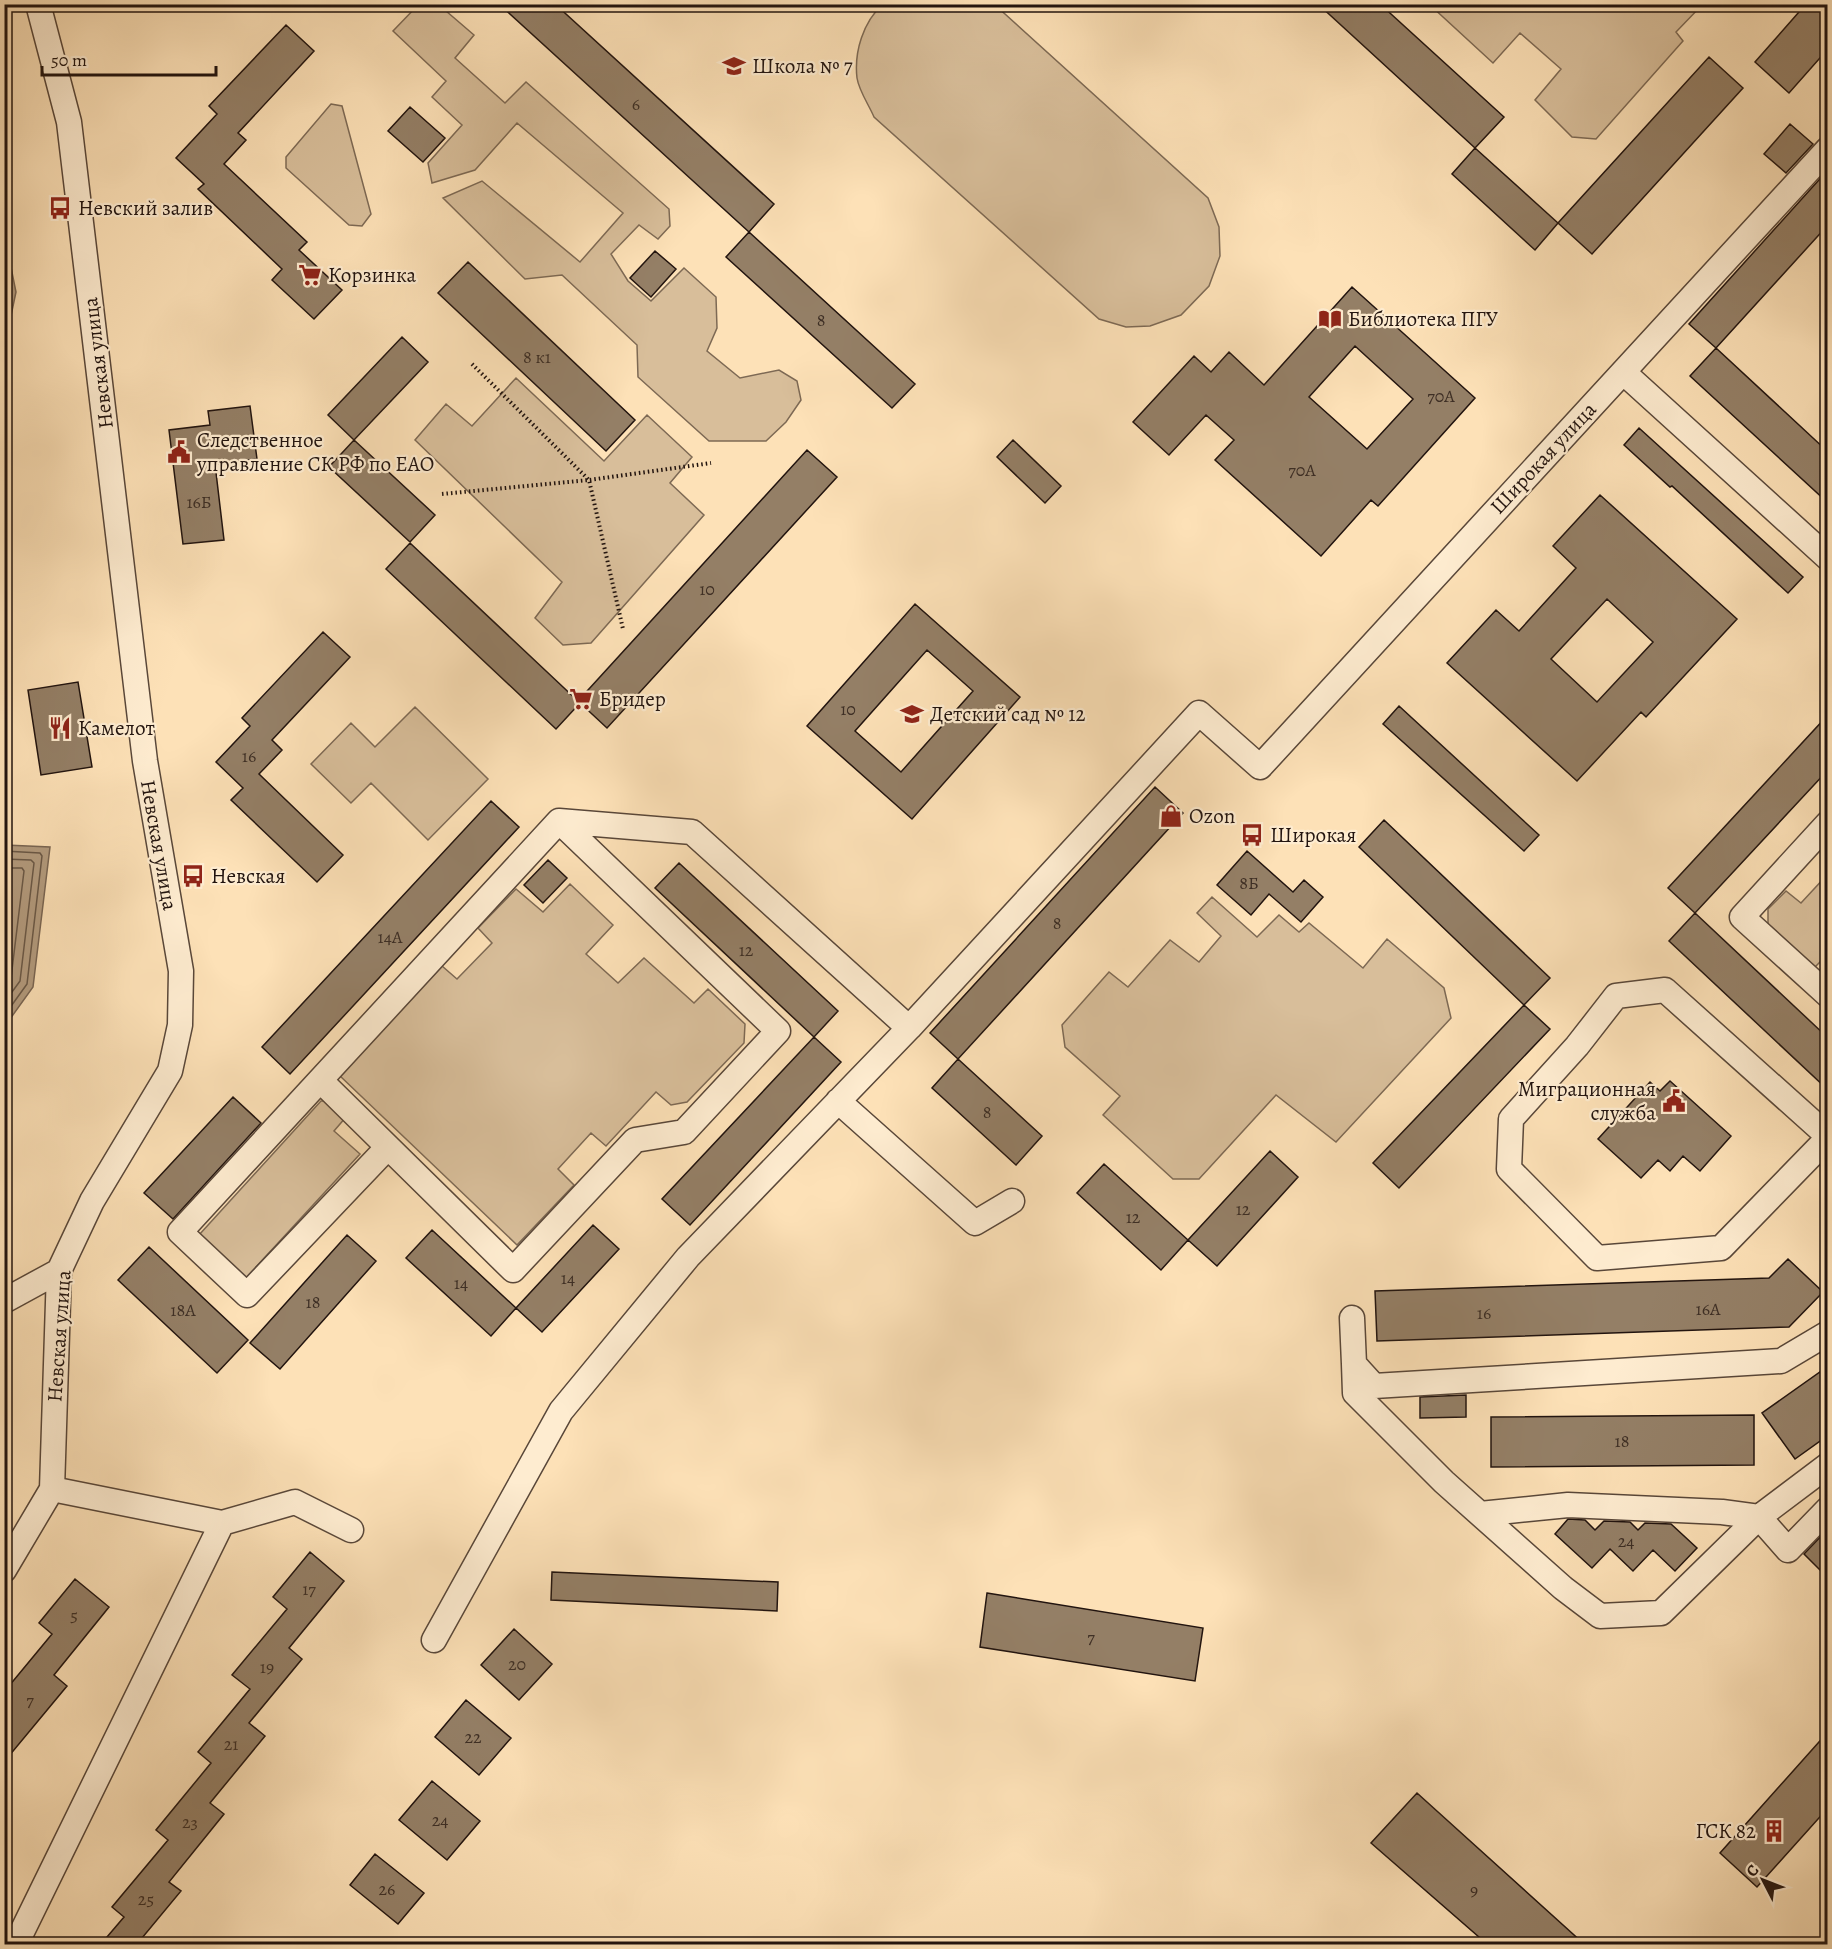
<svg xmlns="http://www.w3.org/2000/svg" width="1832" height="1949" viewBox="0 0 1832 1949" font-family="Alegreya,serif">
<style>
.green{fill:#d8be9a;stroke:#7d6954;stroke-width:1.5}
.water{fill:#b39b7e;stroke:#796552;stroke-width:1.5}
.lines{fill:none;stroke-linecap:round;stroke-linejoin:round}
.shore{stroke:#6a5846;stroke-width:1.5}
.building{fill:#947f66;stroke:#22140f;stroke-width:1.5;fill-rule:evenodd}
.minor-casing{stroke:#594739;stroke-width:27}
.path{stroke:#22140f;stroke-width:4;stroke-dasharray:1.5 3;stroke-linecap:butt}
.minor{stroke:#feecd0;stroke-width:24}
.labels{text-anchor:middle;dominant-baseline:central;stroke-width:4.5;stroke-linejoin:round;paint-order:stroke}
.number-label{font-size:18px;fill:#3e2f25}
.poi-label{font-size:21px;fill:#22140f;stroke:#feecd0;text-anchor:start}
.street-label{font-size:21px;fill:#22140f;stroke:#feecd0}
</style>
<rect width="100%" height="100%" fill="#fde1b7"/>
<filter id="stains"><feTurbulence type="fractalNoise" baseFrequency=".00333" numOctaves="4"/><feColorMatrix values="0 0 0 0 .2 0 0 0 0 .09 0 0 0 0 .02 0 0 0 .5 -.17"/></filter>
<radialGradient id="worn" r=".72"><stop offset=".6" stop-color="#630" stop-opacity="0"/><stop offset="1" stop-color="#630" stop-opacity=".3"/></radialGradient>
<path class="green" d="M 419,4 L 439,5 L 474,35 L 455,58 L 505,103 L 526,82 L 669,209 L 670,226 L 658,239 L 639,225 L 611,254 L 628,281 L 651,301 L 684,268 L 716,297 L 717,328 L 707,351 L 740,378 L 779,370 L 797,381 L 801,400 L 786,422 L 766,441 L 709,441 L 638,377 L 637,345 L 562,275 L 525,279 L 443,198 L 482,181 L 580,262 L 623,213 L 517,123 L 475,170 L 432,183 L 428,163 L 462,125 L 432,97 L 446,81 L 393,31 Z
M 883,4 L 995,5 L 1208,198 L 1219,227 L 1220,256 L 1209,286 L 1181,315 L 1150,326 L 1126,327 L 1099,319 L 874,117 C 869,105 859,91 857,78 C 854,52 863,22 883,4 Z
M 1430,5 L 1702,5 L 1676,32 L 1683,41 L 1596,139 L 1572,137 L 1535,100 L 1561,69 L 1520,33 L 1493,63 Z
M 331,104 L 342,106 L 371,214 L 362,226 L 349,225 L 286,168 L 286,157 Z
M 516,378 L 604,461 L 647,415 L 692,457 L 670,483 L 704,515 L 591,643 L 563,645 L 535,618 L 562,582 L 415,440 L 446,404 L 472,426 Z
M 415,707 L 488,779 L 428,840 L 371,783 L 351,803 L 311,764 L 351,723 L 375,747 Z
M 1827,875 L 1827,955 L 1815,967 L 1768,924 L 1768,909 L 1786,891 L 1801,903 Z
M 570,884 L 613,925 L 586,954 L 618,983 L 644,958 L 694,1003 L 708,989 L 745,1024 L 744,1043 L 687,1102 L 671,1105 L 656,1092 L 606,1146 L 591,1133 L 558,1169 L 574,1185 L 517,1245 L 339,1075 L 442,966 L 457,979 L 492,943 L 478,928 L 516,889 L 543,912 Z
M 1212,897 L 1257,937 L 1279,915 L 1299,932 L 1309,923 L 1363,968 L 1387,939 L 1444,988 L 1451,1018 L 1336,1142 L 1276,1095 L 1199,1179 L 1173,1179 L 1103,1115 L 1120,1096 L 1065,1047 L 1062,1025 L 1109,972 L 1128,987 L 1170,940 L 1199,962 L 1221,936 L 1197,913 Z
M 321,1101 L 328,1101 L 346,1117 L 334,1131 L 360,1154 L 245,1279 L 199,1235 Z"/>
<path class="water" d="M 4,233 L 16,292 L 5,344 L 4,344 Z
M 5,845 L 50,847 L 33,987 L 5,1026 Z"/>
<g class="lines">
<path class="shore" d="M 4,851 L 40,853 L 42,856 L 27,984 L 4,1016
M 4,859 L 31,860 L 34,863 L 20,981 L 4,1003
M 4,868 L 22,868 L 24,871 L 11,978 L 4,988"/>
</g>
<path class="building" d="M 499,4 L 555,4 L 774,204 L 749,232 Z
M 1318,4 L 1380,4 L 1504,117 L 1475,148 Z
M 1806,4 L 1827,4 L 1827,50 L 1789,93 L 1755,62 Z
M 286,25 L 314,51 L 238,133 L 246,140 L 224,164 L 307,242 L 299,250 L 342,290 L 314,319 L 272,280 L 282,269 L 198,189 L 204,184 L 176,158 L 217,114 L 209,106 Z
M 1709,57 L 1743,88 L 1592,254 L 1558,223 Z
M 410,107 L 445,138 L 423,162 L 388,131 Z
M 1790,124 L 1813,144 L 1786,173 L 1764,154 Z
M 1475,148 L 1558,223 L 1535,250 L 1452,174 Z
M 1827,171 L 1827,226 L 1716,348 L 1689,324 Z
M 749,232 L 915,384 L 892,408 L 726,257 Z
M 655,251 L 676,269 L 651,297 L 630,278 Z
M 468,262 L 635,420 L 606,451 L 438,293 Z
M 1352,287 L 1475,398 L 1378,506 L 1371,500 L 1321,556 L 1215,460 L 1234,440 L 1206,415 L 1169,455 L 1133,422 L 1194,356 L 1211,372 L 1229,352 L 1264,385 ZM 1355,346 L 1413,399 L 1367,449 L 1309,397 Z
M 402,337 L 428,362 L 354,440 L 328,415 Z
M 1716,348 L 1827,451 L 1827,502 L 1690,376 Z
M 250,406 L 257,459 L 215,464 L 224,540 L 183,544 L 169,430 L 210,425 L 208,411 Z
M 1639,428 L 1803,577 L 1788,593 L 1672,486 L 1670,487 L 1624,445 Z
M 354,440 L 435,515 L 410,542 L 329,467 Z
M 1013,440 L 1061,486 L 1045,503 L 997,457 Z
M 807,450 L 837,477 L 607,728 L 578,701 Z
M 1600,495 L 1737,619 L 1646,717 L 1641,712 L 1577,781 L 1447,663 L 1496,610 L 1519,631 L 1576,568 L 1553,546 ZM 1607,599 L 1653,642 L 1597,702 L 1551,659 Z
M 410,543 L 580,703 L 556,729 L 386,569 Z
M 915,604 L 1020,697 L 912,819 L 807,726 ZM 927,650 L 973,691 L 901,772 L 855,731 Z
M 323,632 L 350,657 L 272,740 L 282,750 L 259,774 L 343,855 L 317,882 L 231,800 L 243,788 L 216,762 L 250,726 L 242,718 Z
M 78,682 L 92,767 L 41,775 L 28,690 Z
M 1399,706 L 1539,835 L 1524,851 L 1383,724 Z
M 1827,716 L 1827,771 L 1695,913 L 1668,888 Z
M 1155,787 L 1183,813 L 958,1059 L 930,1033 Z
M 491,801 L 519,827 L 290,1074 L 262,1047 Z
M 1384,820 L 1550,978 L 1524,1005 L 1359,847 Z
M 1247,851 L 1293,892 L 1304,880 L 1323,897 L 1301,922 L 1269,894 L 1251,915 L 1217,885 Z
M 548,860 L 567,878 L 543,903 L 524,885 Z
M 679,863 L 838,1011 L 814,1037 L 655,888 Z
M 1695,913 L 1827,1037 L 1827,1089 L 1669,941 Z
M 1524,1005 L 1550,1029 L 1399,1188 L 1373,1163 Z
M 814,1037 L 841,1062 L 690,1225 L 662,1199 Z
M 958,1059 L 1042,1136 L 1016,1165 L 932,1088 Z
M 1670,1081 L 1731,1136 L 1700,1171 L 1683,1156 L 1670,1171 L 1658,1160 L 1641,1178 L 1598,1139 L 1650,1082 L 1660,1091 Z
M 233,1097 L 261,1123 L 173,1219 L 144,1193 Z
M 1270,1151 L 1298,1177 L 1217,1266 L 1188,1240 Z
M 1104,1164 L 1188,1240 L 1161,1270 L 1077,1193 Z
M 593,1225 L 619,1249 L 542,1332 L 516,1308 Z
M 432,1230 L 516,1308 L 491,1336 L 406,1258 Z
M 347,1235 L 376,1261 L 280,1369 L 250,1343 Z
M 149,1247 L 248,1340 L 217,1373 L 118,1280 Z
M 1788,1259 L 1823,1292 L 1789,1327 L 1377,1341 L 1375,1291 L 1769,1278 Z
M 1827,1367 L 1827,1436 L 1795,1459 L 1762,1413 Z
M 1466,1395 L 1466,1417 L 1420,1418 L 1420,1397 Z
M 1754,1415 L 1754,1465 L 1491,1467 L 1491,1417 Z
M 1568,1519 L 1585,1520 L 1595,1530 L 1604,1521 L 1630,1522 L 1638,1530 L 1645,1523 L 1671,1524 L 1697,1548 L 1675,1571 L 1653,1550 L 1633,1571 L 1610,1549 L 1592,1568 L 1555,1534 Z
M 1827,1530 L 1827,1577 L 1804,1554 Z
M 310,1552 L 344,1581 L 289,1648 L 302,1659 L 249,1723 L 265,1736 L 210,1803 L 224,1814 L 169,1882 L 181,1891 L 137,1944 L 101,1944 L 124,1917 L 112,1907 L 168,1840 L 156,1830 L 211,1763 L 198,1752 L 250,1689 L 232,1675 L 287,1609 L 273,1597 Z
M 552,1572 L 778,1582 L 777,1611 L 551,1600 Z
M 75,1579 L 109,1607 L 54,1675 L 67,1686 L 4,1762 L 4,1692 L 52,1634 L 39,1623 Z
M 987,1593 L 1203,1628 L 1195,1681 L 980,1647 Z
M 514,1629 L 552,1664 L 519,1700 L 481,1665 Z
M 466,1700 L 511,1738 L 479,1775 L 435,1737 Z
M 1827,1733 L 1827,1809 L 1757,1887 L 1720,1853 Z
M 432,1781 L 480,1821 L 447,1860 L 399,1820 Z
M 1417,1793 L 1584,1944 L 1487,1944 L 1371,1843 Z
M 375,1854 L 424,1893 L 398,1924 L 350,1885 Z"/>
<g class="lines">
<g class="minor-casing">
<path id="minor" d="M 38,4 L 69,122 L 145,761 L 181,971 L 180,1025 L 170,1071 L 92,1201 L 59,1271 L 52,1489 L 222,1523
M 1623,372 L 1828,558
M 559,821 L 692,832 L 909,1028
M 1828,823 L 1742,917 L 1828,995
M 321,1081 L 513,1270 L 635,1140 L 684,1132 L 778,1031 L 559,821
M 838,1101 L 975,1223 L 1012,1201
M 1828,1136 L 1665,990 L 1616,996 L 1577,1046 L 1511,1119 L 1509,1169 L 1597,1258 L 1721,1248 L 1828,1138
M 388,1147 L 247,1295 L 180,1232 L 559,821
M 4,1301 L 59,1271
M 1352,1318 L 1354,1364 L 1374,1386 L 1781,1361 L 1828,1333
M 1354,1364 L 1355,1393 L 1444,1482 L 1563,1588 L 1600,1616 L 1661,1613 L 1759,1517 L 1722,1512 L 1568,1505 L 1480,1514
M 1828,1465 L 1759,1517 L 1788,1550 L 1828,1509
M 4,1570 L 52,1489
M 434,1640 L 561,1411 L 688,1257 L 909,1028 L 1199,713 L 1260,767 L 1828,149
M 16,1944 L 222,1523 L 295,1502 L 351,1530"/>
</g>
<path class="path" d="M 472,364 L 589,480 L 623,629
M 442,494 L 589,480 L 711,463"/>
<use href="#minor" class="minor"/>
</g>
<defs>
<g id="school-bare" transform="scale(1.8)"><path d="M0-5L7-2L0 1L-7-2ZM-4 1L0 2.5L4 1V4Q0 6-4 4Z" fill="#8f2418" stroke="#feecd0" stroke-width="2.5" paint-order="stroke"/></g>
<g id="bus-bare" transform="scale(1.8)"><path d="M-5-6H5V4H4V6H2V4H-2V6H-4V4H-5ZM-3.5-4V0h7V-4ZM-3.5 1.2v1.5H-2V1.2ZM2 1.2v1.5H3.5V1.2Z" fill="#8f2418" stroke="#feecd0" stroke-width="2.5" paint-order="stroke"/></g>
<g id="supermarket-bare" transform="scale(1.8)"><path d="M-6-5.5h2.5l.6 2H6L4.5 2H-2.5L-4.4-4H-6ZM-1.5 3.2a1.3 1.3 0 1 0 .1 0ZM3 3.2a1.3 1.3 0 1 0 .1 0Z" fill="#8f2418" stroke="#feecd0" stroke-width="2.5" paint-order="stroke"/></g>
<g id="library-bare" transform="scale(1.8)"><path d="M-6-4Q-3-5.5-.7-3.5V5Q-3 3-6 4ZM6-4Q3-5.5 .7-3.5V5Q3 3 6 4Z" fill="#8f2418" stroke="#feecd0" stroke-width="2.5" paint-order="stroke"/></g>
<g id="civic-bare" transform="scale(1.8)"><path d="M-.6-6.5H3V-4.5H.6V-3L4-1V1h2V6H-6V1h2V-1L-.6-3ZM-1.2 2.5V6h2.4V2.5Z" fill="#8f2418" stroke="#feecd0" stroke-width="2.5" paint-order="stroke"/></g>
<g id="restaurant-bare" transform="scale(1.8)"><path d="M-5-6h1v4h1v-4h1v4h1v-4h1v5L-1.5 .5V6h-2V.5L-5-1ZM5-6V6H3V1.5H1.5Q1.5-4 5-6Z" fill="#8f2418" stroke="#feecd0" stroke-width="2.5" paint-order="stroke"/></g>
<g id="shop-bare" transform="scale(1.8)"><path d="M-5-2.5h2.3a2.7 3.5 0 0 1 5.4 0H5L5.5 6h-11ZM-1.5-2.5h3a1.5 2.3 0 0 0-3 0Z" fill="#8f2418" stroke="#feecd0" stroke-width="2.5" paint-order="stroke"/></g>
<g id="building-bare" transform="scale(1.8)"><path d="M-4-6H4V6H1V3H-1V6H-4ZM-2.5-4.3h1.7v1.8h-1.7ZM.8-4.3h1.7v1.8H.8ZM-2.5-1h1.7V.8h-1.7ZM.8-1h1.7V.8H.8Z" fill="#8f2418" stroke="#feecd0" stroke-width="2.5" paint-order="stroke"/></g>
</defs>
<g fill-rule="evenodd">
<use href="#school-bare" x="734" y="66"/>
<use href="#bus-bare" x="60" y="208"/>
<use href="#supermarket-bare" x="310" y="275"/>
<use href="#library-bare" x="1330" y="319"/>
<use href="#civic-bare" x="179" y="452"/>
<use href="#supermarket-bare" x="581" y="699"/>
<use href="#school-bare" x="912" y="714"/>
<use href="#restaurant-bare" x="60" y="728"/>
<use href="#shop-bare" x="1171" y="816"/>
<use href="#bus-bare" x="1252" y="835"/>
<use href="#bus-bare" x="193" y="876"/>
<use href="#civic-bare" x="1674" y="1101"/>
<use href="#building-bare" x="1774" y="1831"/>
</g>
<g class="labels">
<g class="number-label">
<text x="636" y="104">6</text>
<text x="821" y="320">8</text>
<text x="537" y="357">8 к1</text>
<text x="1441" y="396">70А</text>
<text x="1302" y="470">70А</text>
<text x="199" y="502">16Б</text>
<text x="707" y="589">10</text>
<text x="848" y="709">10</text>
<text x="249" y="756">16</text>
<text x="1249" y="883">8Б</text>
<text x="1057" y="923">8</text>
<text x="390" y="937">14А</text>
<text x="746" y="950">12</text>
<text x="987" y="1112">8</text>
<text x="1243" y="1209">12</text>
<text x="1133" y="1217">12</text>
<text x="568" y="1278">14</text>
<text x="461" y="1283">14</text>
<text x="313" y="1302">18</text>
<text x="1708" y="1309">16А</text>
<text x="183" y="1310">18А</text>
<text x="1484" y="1313">16</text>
<text x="1622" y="1441">18</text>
<text x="1626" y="1541">24</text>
<text x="309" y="1589">17</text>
<text x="74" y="1615">5</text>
<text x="1091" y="1637">7</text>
<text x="517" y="1664">20</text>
<text x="267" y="1667">19</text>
<text x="30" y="1700">7</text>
<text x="473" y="1737">22</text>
<text x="231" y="1744">21</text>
<text x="440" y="1820">24</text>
<text x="190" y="1822">23</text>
<text x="387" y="1889">26</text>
<text x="1474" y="1890">9</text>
<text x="146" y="1899">25</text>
</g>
<g class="poi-label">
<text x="752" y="66">Школа № 7</text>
<text x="78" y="208">Невский залив</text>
<text x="328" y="275">Корзинка</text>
<text x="1348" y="319">Библиотека ПГУ</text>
<text x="197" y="440">Следственное<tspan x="197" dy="24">управление СК РФ по ЕАО</tspan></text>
<text x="599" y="699">Бридер</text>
<text x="930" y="714">Детский сад № 12</text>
<text x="78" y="728">Камелот</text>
<text x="1189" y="816">Ozon</text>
<text x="1270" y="835">Широкая</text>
<text x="211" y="876">Невская</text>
<text x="1656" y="1089" text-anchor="end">Миграционная<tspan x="1656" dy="24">служба</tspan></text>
<text x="1756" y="1831" text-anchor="end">ГСК 82</text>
</g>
<g class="street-label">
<text transform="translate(98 363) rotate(-97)">Невская улица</text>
<text transform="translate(1543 458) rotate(-47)">Широкая улица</text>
<text transform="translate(159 845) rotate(80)">Невская улица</text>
<text transform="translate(59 1336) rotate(-86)">Невская улица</text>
</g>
</g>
<rect width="1832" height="1949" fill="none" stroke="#fde1b7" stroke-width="24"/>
<rect x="6" y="6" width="1820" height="1937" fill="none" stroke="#22140f" stroke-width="3"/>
<rect x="12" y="12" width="1808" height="1925" fill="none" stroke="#22140f" stroke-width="1.5"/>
<g transform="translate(1763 1880) rotate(312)" stroke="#feecd0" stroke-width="4.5" paint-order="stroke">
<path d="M0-4.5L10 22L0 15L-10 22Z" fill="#22140f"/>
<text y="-9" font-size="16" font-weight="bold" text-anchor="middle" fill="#22140f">С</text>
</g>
<path d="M42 66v9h174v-9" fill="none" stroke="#22140f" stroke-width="3"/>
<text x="51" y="66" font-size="18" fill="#22140f" stroke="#feecd0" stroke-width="4.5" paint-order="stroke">50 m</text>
<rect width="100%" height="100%" filter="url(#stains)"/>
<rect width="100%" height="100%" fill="url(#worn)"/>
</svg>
